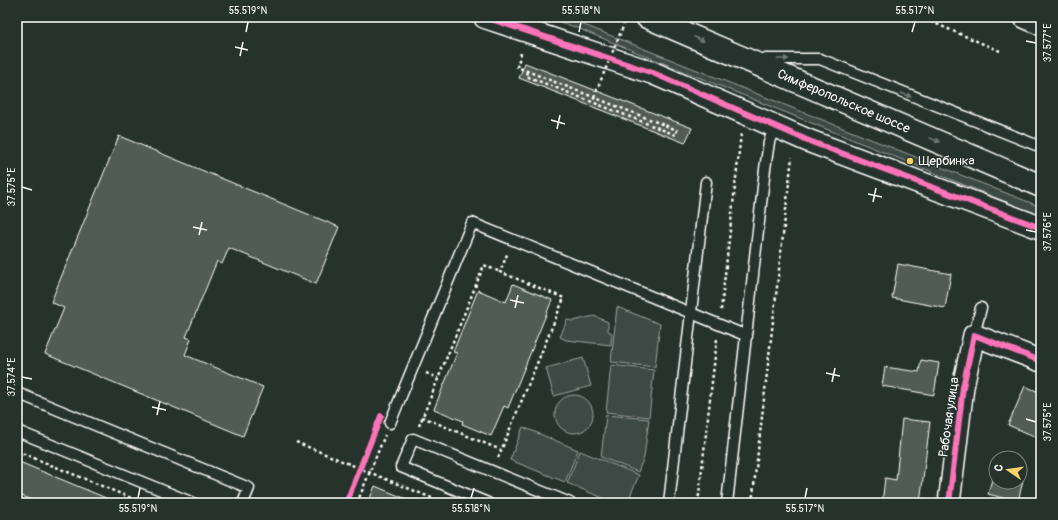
<svg xmlns="http://www.w3.org/2000/svg" width="1058" height="520" viewBox="0 0 1058 520" font-family="Pangolin,sans-serif">
<style>
.green{fill:#3e4944;stroke:#9ea4a2}
.building{fill:#515c57;stroke:#fff}
.lines{fill:none;stroke-linecap:round;stroke-linejoin:round}
.service-casing{stroke:#fff;stroke-width:13}
.minor-casing{stroke:#fff;stroke-width:24}
.tertiary-casing{stroke:#fff;stroke-width:25}
.primary-casing{stroke:#fff;stroke-width:25}
.path{stroke:#fff;stroke-width:2.5;stroke-dasharray:3 3;stroke-linecap:butt}
.service{stroke:#26332d;stroke-width:10}
.minor{stroke:#26332d;stroke-width:21}
.tertiary{stroke:#26332d;stroke-width:22}
.primary{stroke:#26332d;stroke-width:22}
.path-bridge{stroke:#fff;stroke-width:2.5;stroke-dasharray:3 3;stroke-linecap:butt}
.cycleway-casing{stroke:#26332d;stroke-width:8}
.cycleway{stroke:#fb73b8;stroke-width:6}
.oneway{fill:#727a76}
.ticks{fill:none;stroke:#fff;stroke-width:1.5}
.poi-dot{fill:#ffd166;stroke:#26332d;stroke-width:1.5}
.labels{text-anchor:middle;dominant-baseline:central;stroke-width:3;stroke-linejoin:round;paint-order:stroke}
.street-label{font-size:13px;fill:#fff;stroke:#26332d}
.poi-label{font-size:13px;fill:#fff;stroke:#26332d;text-anchor:start}
.neatline{fill:none;stroke:#fff;stroke-width:1.5}
.ticks-label{font-size:10px;text-anchor:middle;fill:#fff}
</style>
<rect width="100%" height="100%" fill="#26332d"/>
<filter id="ink" filterUnits="userSpaceOnUse"><feTurbulence type="fractalNoise" baseFrequency=".025" numOctaves="2"/><feDisplacementMap in="SourceGraphic" scale="8" xChannelSelector="R" yChannelSelector="G"/><feConvolveMatrix kernelMatrix="1 2 1 2 8 2 1 2 1" color-interpolation-filters="sRGB"/></filter>
<g filter="url(#ink)">
<path class="green" d="M 545,17 L 564,17 L 1041,207 L 1041,216 L 572,26 Z
M 617,307 L 660,324 L 655,367 L 611,362 Z
M 594,316 L 608,322 L 608,331 L 612,333 L 611,345 L 566,340 L 560,337 L 567,320 L 573,321 Z
M 583,358 L 591,386 L 554,396 L 546,368 Z
M 611,365 L 654,370 L 649,417 L 606,412 Z
M555 414a19 19 0 1 1 38 0a19 19 0 1 1-38 0Z
M 606,415 L 649,419 L 644,457 L 638,472 L 601,457 Z
M 523,427 L 578,450 L 565,482 L 510,460 Z
M 580,451 L 639,475 L 627,503 L 615,503 L 567,483 Z"/>
<path class="building" d="M 525,63 L 692,128 L 685,143 L 519,78 Z
M 119,136 L 339,227 L 316,284 L 229,248 L 222,264 L 217,261 L 186,337 L 191,339 L 185,355 L 263,387 L 243,436 L 45,354 L 64,308 L 51,302 Z
M 898,264 L 951,274 L 945,308 L 892,298 Z
M 513,284 L 552,300 L 508,408 L 504,406 L 491,436 L 462,424 L 463,421 L 434,409 L 457,353 L 453,352 L 478,290 L 506,302 Z
M 921,360 L 939,363 L 934,395 L 882,386 L 885,367 L 919,372 Z
M 1025,386 L 1041,393 L 1041,439 L 1008,425 Z
M 902,419 L 930,422 L 920,503 L 882,503 L 885,478 L 896,480 Z
M 17,461 L 118,503 L 39,503 L 17,494 Z
M 994,472 L 996,473 L 996,482 L 1020,482 L 1020,479 L 1023,480 L 1018,502 L 988,494 Z
M 375,486 L 416,503 L 368,503 Z"/>
<g class="lines">
<g class="service-casing">
<path id="service" d="M 760,59 L 820,59 L 1041,147
M 974,335 L 981,308
M 17,393 L 249,488 L 243,503
M 390,423 L 472,223 L 747,336
M 17,431 L 193,503
M 488,503 L 401,467 L 413,439 L 570,503
M 669,503 L 706,182
M 727,503 L 765,169 L 769,142 L 775,125"/>
</g>
<g class="minor-casing">
<path id="minor" d="M 949,503 L 963,387 L 974,335 L 1041,361"/>
</g>
<g class="tertiary-casing">
<path id="tertiary" d="M 485,17 L 653,73 L 809,141 L 1041,228"/>
</g>
<g class="primary-casing">
<g id="primary">
<path id="s1" d="M 647,17 L 1041,186"/>
<path d="M 1025,17 L 1041,24"/>
</g>
</g>
<path class="path" d="M 920,17 L 1000,51
M 521,53 L 517,67 L 527,71 L 677,130 L 676,135 L 526,76 L 527,71
M 721,310 L 741,134
M 426,373 L 438,378
M 422,417 L 501,450
M 419,426 L 484,265 L 500,272
M 296,442 L 444,503
M 17,451 L 143,503
M 498,458 L 564,298 L 500,272 L 508,252
M 357,503 L 385,435
M 698,503 L 717,339
M 752,503 L 792,157"/>
<use href="#service" class="service"/>
<use href="#minor" class="minor"/>
<use href="#tertiary" class="tertiary"/>
<use href="#primary" class="primary"/>
<path class="path-bridge" d="M 594,97 L 627,17"/>
<g class="cycleway-casing">
<path id="cycleway" d="M 485,17 L 653,73 L 809,141 L 1041,228
M 346,503 L 381,416
M 949,503 L 963,387 L 974,335 L 1041,361"/>
</g>
<use href="#cycleway" class="cycleway"/>
</g>
<defs><path id="oneway-solid" d="M-6-.8H1V-3.2L6.5 0L1 3.2V.8H-6Z"/></defs>
<g class="oneway">
<use href="#oneway-solid" transform="translate(699 39) rotate(24)"/>
<use href="#oneway-solid" transform="translate(783 59)"/>
<use href="#oneway-solid" transform="translate(906 95) rotate(21)"/>
<use href="#oneway-solid" transform="translate(935 140) rotate(23)"/>
</g>
</g>
<path class="ticks" d="M 246,32 L 248,22M 579,32 L 581,22M 912,32 L 915,22M 1026,41 L 1036,43M 235,47 L 248,50M 240,56 L 243,42M 551,120 L 565,124M 557,129 L 560,115M 22,187 L 32,190M 868,194 L 882,197M 873,202 L 876,188M 193,227 L 207,230M 1026,230 L 1036,232M 199,235 L 202,222M 510,300 L 524,303M 515,308 L 518,295M 826,373 L 840,376M 22,377 L 32,379M 832,382 L 835,368M 152,407 L 166,410M 157,415 L 160,401M 1026,419 L 1036,422M 138,498 L 140,488M 471,498 L 474,488M 805,498 L 807,488"/>
<circle class="poi-dot" cx="910" cy="161" r="4"/>
<g class="labels">
<g class="street-label">
<text stroke="none"><textPath href="#s1" startOffset="214">Симферопольское шоссе</textPath></text>
<text transform="translate(949 417) rotate(-82)">Рабочая улица</text>
</g>
<g class="poi-label">
<text x="918" y="161">Щербинка</text>
</g>
</g>
<rect width="1058" height="520" fill="none" stroke="#26332d" stroke-width="44"/>
<g transform="translate(1008 470) rotate(283)"><circle r="19" fill="#26332d" stroke="#7d8581"/>
<path d="M0-3L7 15L0 10L-7 15Z" fill="#ffd166"/>
<text y="-6" font-size="11" font-weight="bold" text-anchor="middle" fill="#ffffff">С</text>
</g>
<rect x="22" y="22" width="1014" height="476" class="neatline"/>
<g class="ticks-label">
<text x="248" y="14">55.519°N</text>
<text x="581" y="14">55.518°N</text>
<text x="915" y="14">55.517°N</text>
<text transform="translate(1047 43) rotate(-90)" y="4">37.577°E</text>
<text transform="translate(11 187) rotate(-90)" y="4">37.575°E</text>
<text transform="translate(1047 232) rotate(-90)" y="4">37.576°E</text>
<text transform="translate(11 377) rotate(-90)" y="4">37.574°E</text>
<text transform="translate(1047 422) rotate(-90)" y="4">37.575°E</text>
<text x="138" y="512">55.519°N</text>
<text x="471" y="512">55.518°N</text>
<text x="805" y="512">55.517°N</text>
</g>
</svg>
